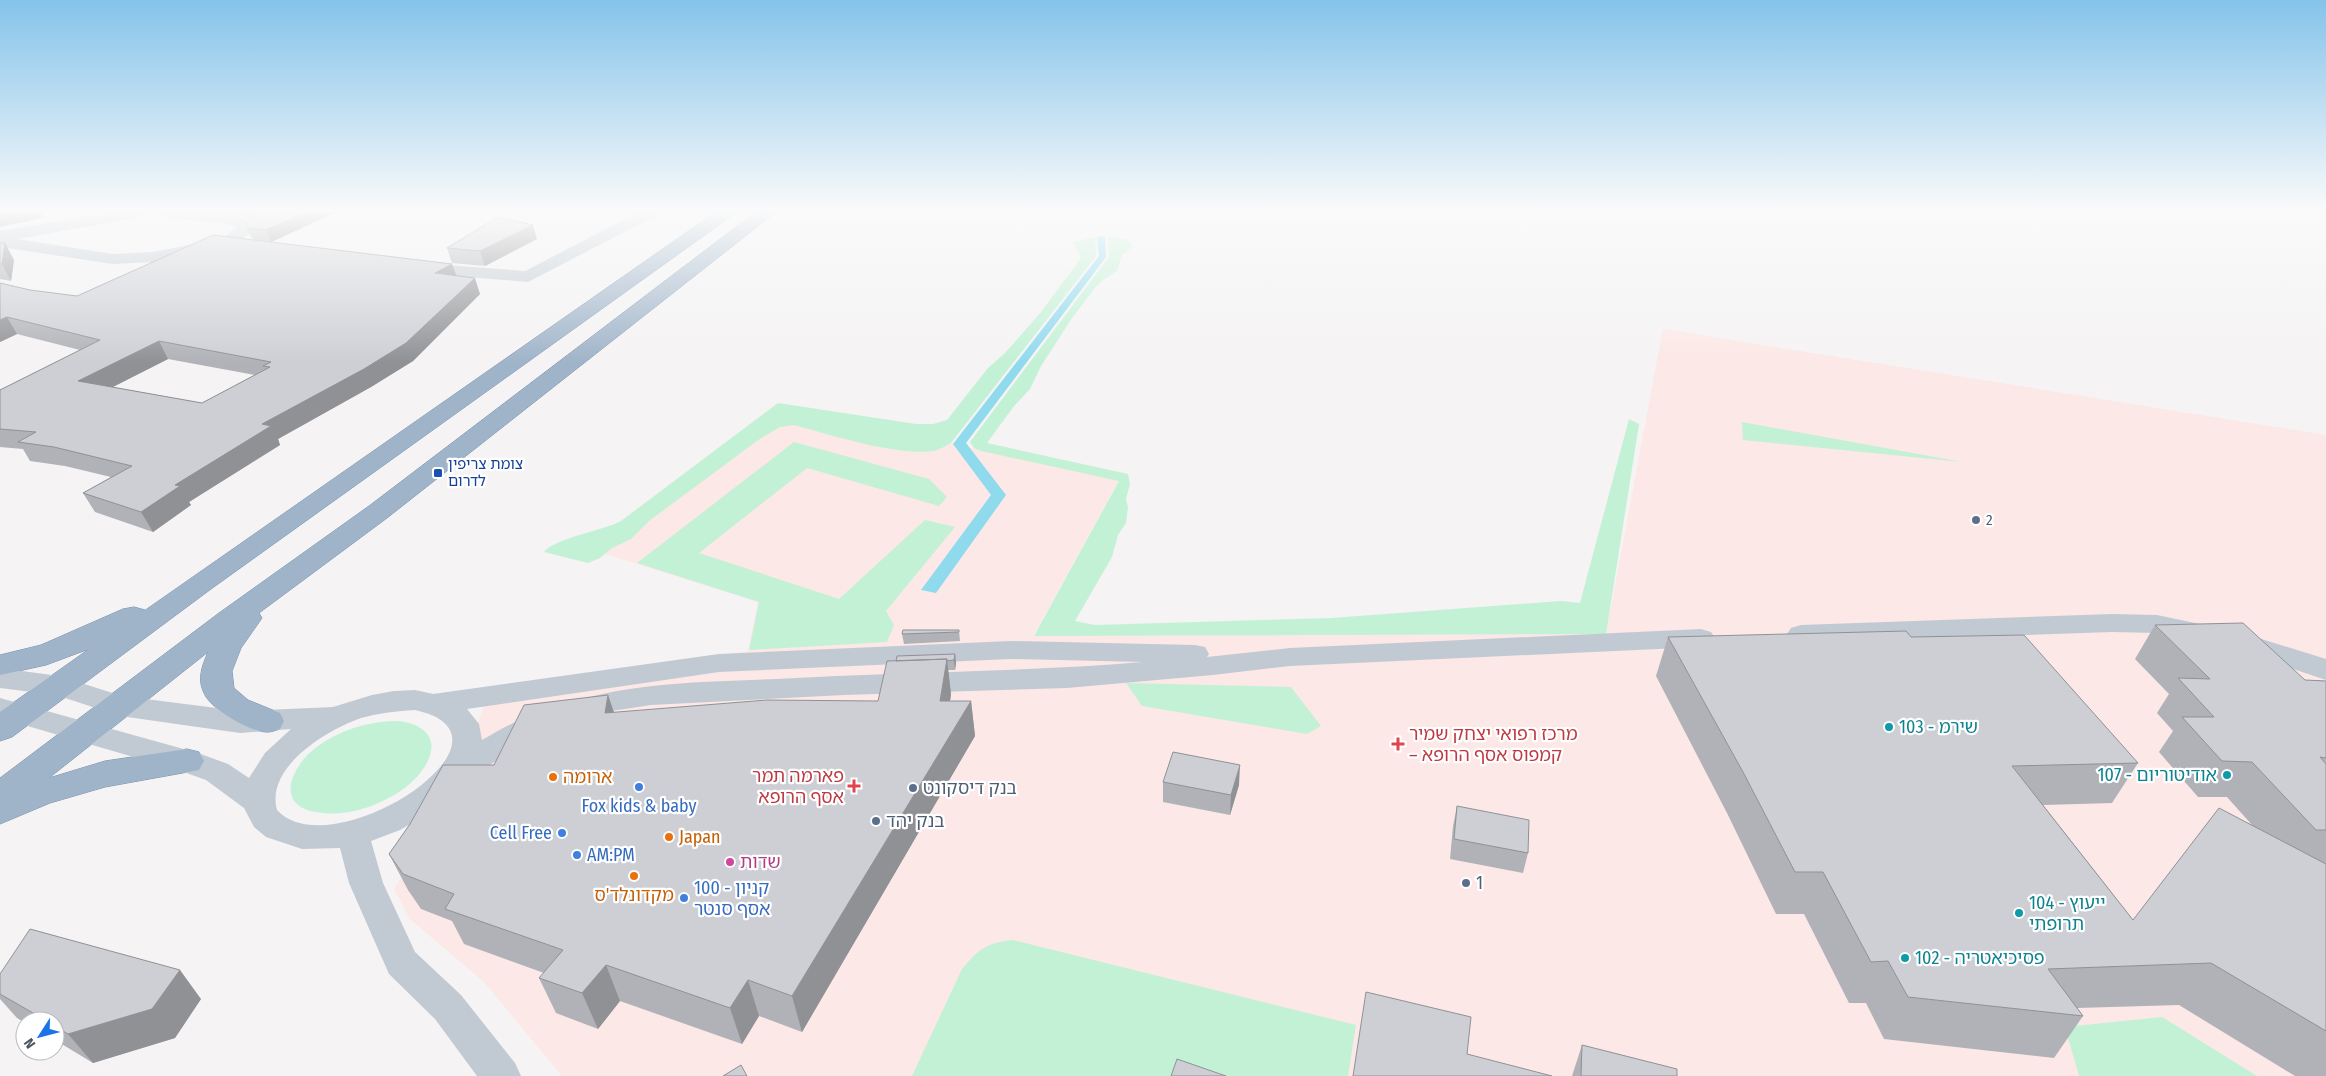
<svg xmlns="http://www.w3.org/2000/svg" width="2326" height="1076" viewBox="0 0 2326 1076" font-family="'Fira Sans Condensed','Noto Sans Hebrew',sans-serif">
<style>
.medical{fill:#fce8e6}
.green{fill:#c3f1d5}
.water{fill:#90daee}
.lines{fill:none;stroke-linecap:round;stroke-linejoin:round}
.trunk-casing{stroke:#7690ad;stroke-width:1}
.minor{fill:#c1cad2;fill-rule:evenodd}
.trunk{fill:#9fb4c9;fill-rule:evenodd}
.wall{fill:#b0b2b7;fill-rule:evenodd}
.shaded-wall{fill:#909195}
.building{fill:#cdcfd5;stroke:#909195;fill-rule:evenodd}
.transit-dot{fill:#1a4fb4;stroke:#fff;stroke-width:2}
.service-dot{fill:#5c6f8a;stroke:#fff;stroke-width:2}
.culture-dot{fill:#0f9aa8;stroke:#fff;stroke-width:2}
.health-dot{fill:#e0444e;stroke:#fff;stroke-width:2}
.food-dot{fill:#e8710a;stroke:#fff;stroke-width:2}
.shop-dot{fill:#3f7fe0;stroke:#fff;stroke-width:2}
.hotel-dot{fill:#d1479c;stroke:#fff;stroke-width:2}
.labels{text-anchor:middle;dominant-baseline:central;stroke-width:4.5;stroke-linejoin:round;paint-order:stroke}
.transit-label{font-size:15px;fill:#164399;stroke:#fff;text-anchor:start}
.service-label{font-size:15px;fill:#4e5e75;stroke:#fff;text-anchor:start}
.near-culture-label{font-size:18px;fill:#0d838f;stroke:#fff;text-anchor:start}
.near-health-label{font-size:18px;fill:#be3a42;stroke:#fff;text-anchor:start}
.near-food-label{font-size:18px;fill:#c56008;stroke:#fff;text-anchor:start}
.near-service-label{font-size:18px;fill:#4e5e75;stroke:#fff;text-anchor:start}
.near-shop-label{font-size:18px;fill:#366cbe;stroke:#fff;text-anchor:start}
.near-hotel-label{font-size:18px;fill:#b23c85;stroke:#fff;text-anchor:start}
</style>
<rect width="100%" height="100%" fill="#f5f3f3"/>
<path class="medical" d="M 1663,329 L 2326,435 L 2326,1076 L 562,1076 L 484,982 L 410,919 L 394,889 L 450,799 L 490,690 L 748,651 L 758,602 L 599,552 L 778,406 L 1119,480 L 1033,636 L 1606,634 Z"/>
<path class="green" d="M 1108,237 L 1126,239 L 1131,244 L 1130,249 L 1122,255 L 1117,271 L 1103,280 L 1095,288 L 1072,318 L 1041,366 L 1030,389 L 1014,406 L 987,443 L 1128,474 L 1130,484 L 1126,499 L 1128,507 L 1126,523 L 1118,535 L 1112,557 L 1075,621 L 1095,625 L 1332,618 L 1561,601 L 1580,603 L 1629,419 L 1639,424 L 1606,634 L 1034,636 L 1119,481 L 981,451 L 974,448 L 970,442 L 1109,257 Z
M 1090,238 L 1095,238 L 1096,256 L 951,443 C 946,445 940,450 934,451 C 895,456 832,435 794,425 L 780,427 L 761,438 L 649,521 L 631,539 L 612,548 L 600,558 L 588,563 L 544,552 C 555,538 602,531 621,521 L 778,403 L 916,424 L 933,424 L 947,420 L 988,368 L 1005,353 L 1041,312 L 1081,258 L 1073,242 Z
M 1742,422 L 1962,462 L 1743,440 Z
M 794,442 L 929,479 L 947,497 L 939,506 L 807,468 L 699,553 L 839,599 L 925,520 L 955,527 L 886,611 L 894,625 L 887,642 L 749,650 L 759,602 L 637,563 Z
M 1126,683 L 1291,687 L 1321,726 L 1307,734 L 1142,706 Z
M 399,721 C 453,729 430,772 399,792 C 377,806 349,816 323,813 C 313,812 302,810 295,802 C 289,795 290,785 293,777 C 308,739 362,720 399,721 Z
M 1013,940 L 1356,1025 L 1348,1076 L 912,1076 L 962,969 C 979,949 986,943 1013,940 Z
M 2162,1017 L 2257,1076 L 2079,1076 L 2065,1027 Z"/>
<path class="water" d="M 1101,236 L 1105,237 L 1106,257 L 966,443 L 1006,495 L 936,593 L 921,590 L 991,495 L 953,444 L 1099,256 L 1097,237 Z"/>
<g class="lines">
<g class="trunk-casing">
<path id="trunk" d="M 716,212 L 737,212 L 211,589 L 12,737 L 0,741 L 0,712 L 89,649 L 46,665 L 0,675 L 0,655 L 41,645 L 123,609 L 134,607 L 145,610 Z
M 756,212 L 776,212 L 387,518 L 259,613 L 262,618 L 241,648 L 232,671 L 234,688 L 248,700 L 280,713 L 284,721 L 280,729 C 276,730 272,732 268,732 C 252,733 210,709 204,693 C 197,679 202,666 208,652 L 49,778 L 105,761 L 187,749 L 199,752 L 204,761 L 199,770 L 105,787 L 50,803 L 0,824 L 0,778 L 219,613 L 369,506 Z"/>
</g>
<path class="minor" d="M 114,212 L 151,212 L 149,215 L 143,217 L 17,239 L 113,254 L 153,252 L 205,242 L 211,243 L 214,247 L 211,251 L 153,262 L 113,264 L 7,248 L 0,245 L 0,231 Z
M 153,212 L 223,213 L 258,222 L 260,226 L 241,240 L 253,242 L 256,246 L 253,250 L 247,251 L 218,247 L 215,243 L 238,227 L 222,223 L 161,217 L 155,215 Z
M 639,212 L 659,212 L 657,215 L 528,282 L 421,273 L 415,272 L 412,268 L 415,264 L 421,263 L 525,271 Z
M 2112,614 L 2157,615 L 2200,624 L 2204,630 L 2200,636 L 2190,639 L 2157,633 L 2112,632 L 1801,643 L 1791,640 L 1787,634 L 1791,628 L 1801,625 Z
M 1701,629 L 1711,632 L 1715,638 L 1711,644 L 1701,647 L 1290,666 L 1213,675 L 1067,688 L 844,695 L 651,705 L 605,712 L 577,720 L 567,717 L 562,710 L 567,703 C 636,682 705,682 776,679 C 899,672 1021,672 1143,662 L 1011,659 L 719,672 L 467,709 L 479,724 L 482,740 C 501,730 524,712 546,719 L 550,726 L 546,733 L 504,756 L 465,780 L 444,802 L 431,812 L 400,830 L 371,841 L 383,883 L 415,952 L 461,995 L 515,1063 L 521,1076 L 477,1076 L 435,1019 L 389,974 L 349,883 L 340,848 L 302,849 L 266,837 L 254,827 L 244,808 L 206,780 L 178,770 L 0,718 L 0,698 L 198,753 L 228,764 L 249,778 L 265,753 L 291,729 L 240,733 L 120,716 L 56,695 L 0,688 L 0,668 L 59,676 L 122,696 L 240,711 L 333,707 L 372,695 L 394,691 L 415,690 L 433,694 L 719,654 L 1011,641 L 1195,645 L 1205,647 L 1209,654 L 1207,657 L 1290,648 ZM 415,710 C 535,736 332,870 277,810 C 265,767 327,730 361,718 C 379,713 397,711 415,710 Z
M 2242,633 L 2326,659 L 2326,680 L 2232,648 L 2228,642 L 2232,636 Z"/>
<use href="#trunk" class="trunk"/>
</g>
<path class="wall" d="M 232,212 L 336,212 L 272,242 L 456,275 L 480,294 L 413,361 L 371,387 L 278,439 L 280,445 L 189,502 L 191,505 L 153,532 L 95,512 L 83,493 L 111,477 L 65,466 L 30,461 L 23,449 L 0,447 L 0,390 L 80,350 L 17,334 L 0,342 L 0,283 L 30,290 L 77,296 L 254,240 L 250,235 L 245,223 L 251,219 L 233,214 ZM 168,359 L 255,375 L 202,403 L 113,387 Z
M 537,239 L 485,266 L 452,263 L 447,248 Z
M 0,243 L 14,260 L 11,281 L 0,279 Z
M 2155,625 L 2305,680 L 2326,681 L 2326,1076 L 2295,1076 L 2179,1005 L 2077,1008 L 2083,1016 L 2054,1058 L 1884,1039 L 1866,1003 L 1849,1003 L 1804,914 L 1776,914 L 1727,813 L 1656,676 L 1668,637 L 1911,637 L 2138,763 L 2112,803 L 2043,805 L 2133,920 L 2252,825 L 2227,797 L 2198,797 L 2159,752 L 2173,731 L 2157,713 L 2169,694 L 2135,659 Z
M 959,630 L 960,641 L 904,644 L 902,634 Z
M 955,654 L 956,663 L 955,670 L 948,670 L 951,694 L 950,701 L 971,701 L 975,736 L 802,1032 L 759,1016 L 742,1044 L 620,1001 L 598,1029 L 556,1013 L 539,978 L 544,973 L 464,944 L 452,921 L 421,909 L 408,890 L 389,854 L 494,765 L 608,695 L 614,713 L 878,701 L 896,661 Z
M 1163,782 L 1239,785 L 1230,815 L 1163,802 Z
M 1457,806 L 1528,853 L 1523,873 L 1450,859 L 1453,826 Z
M 0,974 L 201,999 L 175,1038 L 93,1063 L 55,1040 L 55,1021 L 25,1021 L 25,1023 L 17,1018 L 0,999 Z
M 1582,1045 L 1677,1076 L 1572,1076 Z"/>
<path class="shaded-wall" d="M 0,212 L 43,212 L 41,218 L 0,227 Z
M 306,212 L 336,212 L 271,242 L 266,230 Z
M 533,225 L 537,239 L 485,266 L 480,251 Z
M 5,243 L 14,260 L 11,281 L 2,264 Z
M 452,264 L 458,280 L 435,273 Z
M 475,278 L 480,294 L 413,361 L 371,387 L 278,439 L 280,445 L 189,502 L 191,505 L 153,532 L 141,512 L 175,485 L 262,424 Z
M 7,317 L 17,334 L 0,342 L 0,320 Z
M 159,341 L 168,359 L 89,399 L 78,381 Z
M 955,654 L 956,663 L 955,670 L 954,660 Z
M 947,659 L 951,694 L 945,736 L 940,701 Z
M 608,695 L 620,730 L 605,713 Z
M 971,701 L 975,736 L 802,1032 L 792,996 Z
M 1240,765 L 1239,785 L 1230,815 L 1231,795 Z
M 606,965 L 620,1001 L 598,1029 L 582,993 Z
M 180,970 L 201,999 L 175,1038 L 93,1063 L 68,1034 Z
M 748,980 L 759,1016 L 742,1044 L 730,1008 Z"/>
<path class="building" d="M 256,212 L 306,212 L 266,230 L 249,228 L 245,223 L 257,215 Z
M 498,217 L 533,225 L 480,251 L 447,248 Z
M 213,235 L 452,264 L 435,273 L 475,278 L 406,343 L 364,369 L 262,424 L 271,426 L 175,485 L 180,486 L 141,512 L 83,493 L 132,466 L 54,447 L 18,442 L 36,432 L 0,429 L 0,390 L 100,340 L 7,317 L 0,320 L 0,283 L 30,290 L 77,296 ZM 159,341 L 271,362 L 263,366 L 270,367 L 202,403 L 78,381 Z
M 0,243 L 5,243 L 2,264 L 0,264 Z
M 2243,623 L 2305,680 L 2326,681 L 2326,758 L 2320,757 L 2326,764 L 2326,830 L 2316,830 L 2252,762 L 2222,761 L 2182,717 L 2214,717 L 2178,678 L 2210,679 L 2155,625 Z
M 903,630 L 959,630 L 959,632 L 902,634 Z
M 1906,631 L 1911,637 L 2024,635 L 2138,763 L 2012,766 L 2133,920 L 2219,808 L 2326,864 L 2326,1031 L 2211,963 L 2048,969 L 2083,1016 L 1908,997 L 1888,961 L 1871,962 L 1823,872 L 1795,872 L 1743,772 L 1668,637 Z
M 955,654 L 954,660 L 947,661 L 947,659 L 896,661 L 897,656 Z
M 947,659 L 940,701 L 971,701 L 792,996 L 748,980 L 730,1008 L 606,965 L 582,993 L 539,978 L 563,950 L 445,909 L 454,894 L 403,874 L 389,854 L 410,824 L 443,765 L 494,765 L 524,705 L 608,695 L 605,713 L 767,700 L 878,701 L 887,661 Z
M 1173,752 L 1240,765 L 1231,795 L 1163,782 Z
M 1457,806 L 1529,820 L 1528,853 L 1454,839 Z
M 30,929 L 180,970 L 152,1009 L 68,1034 L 55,1026 L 55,1021 L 47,1021 L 0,994 L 0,974 Z
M 1366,992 L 1471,1017 L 1467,1054 L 1552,1076 L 1353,1076 Z
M 1582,1045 L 1677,1069 L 1677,1076 L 1581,1076 Z
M 1177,1059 L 1226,1076 L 1171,1076 Z
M 741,1065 L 747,1076 L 723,1076 Z"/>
<linearGradient id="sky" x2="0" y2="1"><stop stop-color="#85c3ea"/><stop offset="0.58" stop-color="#fafafa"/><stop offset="1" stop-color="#fafafa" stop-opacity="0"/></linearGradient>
<rect width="2326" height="363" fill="url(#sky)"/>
<rect class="transit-dot" x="433" y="468" width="10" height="10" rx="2.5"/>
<g class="service-dot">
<circle cx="1976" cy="520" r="5"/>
<circle cx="913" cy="788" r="5"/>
<circle cx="876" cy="821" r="5"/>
<circle cx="1466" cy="883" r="5"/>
</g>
<g class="culture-dot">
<circle cx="1889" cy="727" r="5"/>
<circle cx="2227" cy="775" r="5"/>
<circle cx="2019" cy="913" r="5"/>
<circle cx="1905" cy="958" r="5"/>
</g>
<g class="health-dot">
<path d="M1395.5 736.5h5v5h5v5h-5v5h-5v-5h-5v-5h5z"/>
<path d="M851.5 778.5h5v5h5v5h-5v5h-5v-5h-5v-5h5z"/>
</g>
<g class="food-dot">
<circle cx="553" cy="777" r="5"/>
<circle cx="669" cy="837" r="5"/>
<circle cx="634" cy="876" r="5"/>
</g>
<g class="shop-dot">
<circle cx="639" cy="787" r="5"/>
<circle cx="562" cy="833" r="5"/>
<circle cx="577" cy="855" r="5"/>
<circle cx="684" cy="898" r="5"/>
</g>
<circle class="hotel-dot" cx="730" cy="862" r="5"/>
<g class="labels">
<g class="transit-label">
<text x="448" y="464">צומת צריפין<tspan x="448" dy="17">לדרום</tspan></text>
</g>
<g class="service-label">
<text x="1986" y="520">2</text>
</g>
<g class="near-culture-label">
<text x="1899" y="727">103 - שירמ</text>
<text x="2217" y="775" text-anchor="end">107 - אודיטוריום</text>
<text x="2029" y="903">104 - ייעוץ<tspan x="2029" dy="21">תרופתי</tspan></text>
<text x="1915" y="958">102 - פסיכיאטריה</text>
</g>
<g class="near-health-label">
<text x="1409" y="734">מרכז רפואי יצחק שמיר<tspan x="1409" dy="21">– קמפוס אסף הרופא</tspan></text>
<text x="844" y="776" text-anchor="end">פארמה תמר<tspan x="844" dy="21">אסף הרופא</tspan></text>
</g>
<g class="near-food-label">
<text x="563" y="777">ארומה</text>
<text x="679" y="837">Japan</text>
<text x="634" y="895" text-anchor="middle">מקדונלד'ס</text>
</g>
<g class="near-service-label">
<text x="923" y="788">בנק דיסקונט</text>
<text x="886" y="821">בנק יהד</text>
<text x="1476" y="883">1</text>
</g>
<g class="near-shop-label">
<text x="639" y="806" text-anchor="middle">Fox kids &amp; baby</text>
<text x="552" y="833" text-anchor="end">Cell Free</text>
<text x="587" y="855">AM:PM</text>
<text x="694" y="888">100 - קניון<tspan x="694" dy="21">אסף סנטר</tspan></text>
</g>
<g class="near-hotel-label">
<text x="740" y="862">שדות</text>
</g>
</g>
<g transform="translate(40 1036) rotate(234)"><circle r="24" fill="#ffffff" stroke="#b7bbc0"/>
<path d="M0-4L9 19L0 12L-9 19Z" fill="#1a73e8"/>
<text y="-8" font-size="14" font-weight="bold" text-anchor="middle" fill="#4a5661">N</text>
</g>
</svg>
